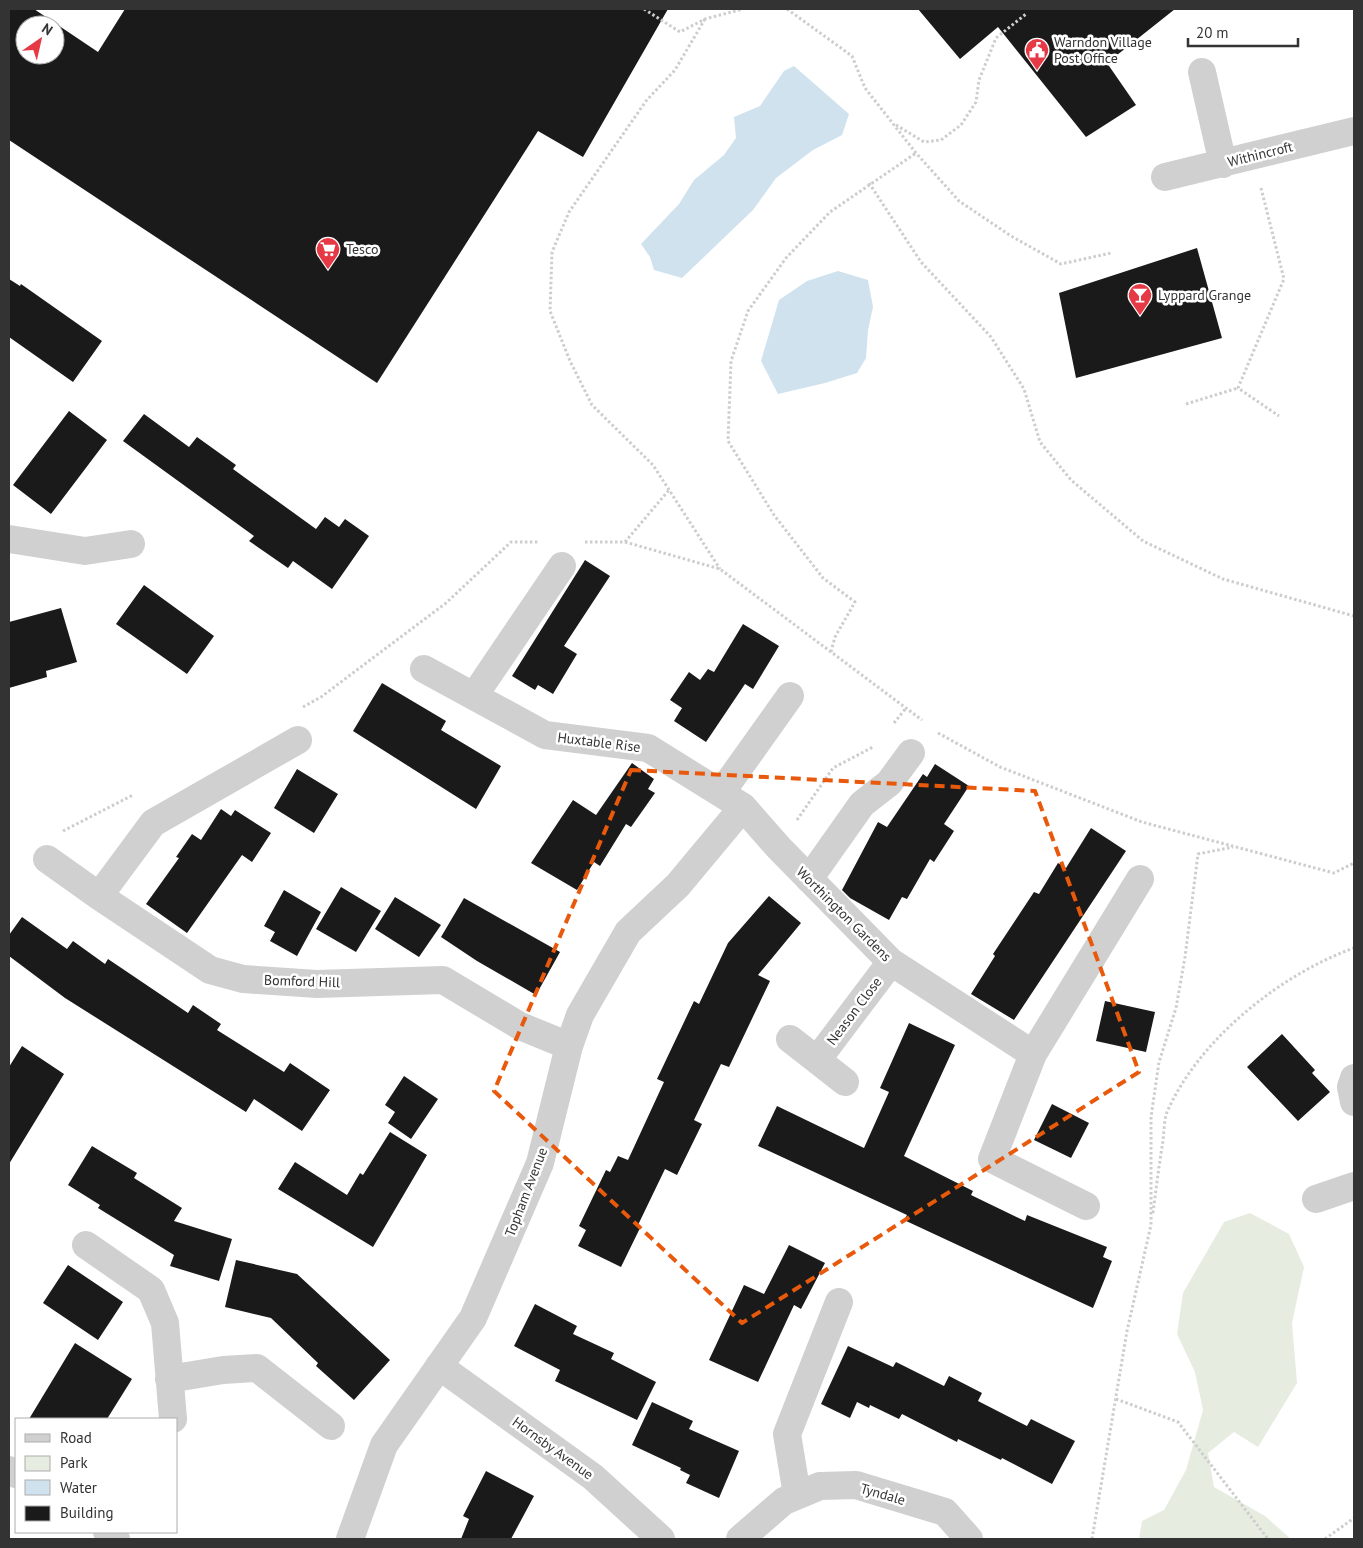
<svg xmlns="http://www.w3.org/2000/svg" width="1363" height="1548" viewBox="0 0 1363 1548" font-family="'PT Sans',sans-serif">
<style>
.green{fill:#e6ecdf}
.water{fill:#cfe2ee}
.building{fill:#1a1a1a;fill-rule:evenodd}
.lines{fill:none;stroke-linecap:round;stroke-linejoin:round}
.path{stroke:#cdcdcd;stroke-width:3;stroke-dasharray:2.5 2.5;stroke-linecap:butt}
.minor{stroke:#d0d0d0;stroke-width:28}
.marked{fill:none;stroke:#e8590c;stroke-width:4;stroke-dasharray:10 6;stroke-linejoin:round}
.labels{text-anchor:middle;dominant-baseline:central;stroke-width:5;stroke-linejoin:round;paint-order:stroke}
.poi-label{font-size:14px;fill:#333;stroke:#fff;text-anchor:start}
.street-label{font-size:14px;fill:#333;stroke:#fff}
</style>
<rect width="100%" height="100%" fill="#fff"/>
<path class="green" d="M 1250,1213 L 1289,1234 L 1304,1267 L 1292,1323 L 1297,1383 L 1258,1447 L 1234,1432 L 1208,1453 L 1214,1487 L 1265,1516 L 1291,1539 L 1139,1539 L 1142,1521 L 1164,1510 L 1186,1470 L 1203,1410 L 1195,1372 L 1177,1334 L 1183,1293 L 1224,1222 Z"/>
<path class="water" d="M 794,66 L 849,114 L 842,135 L 813,150 L 776,178 L 753,210 L 682,278 L 654,270 L 650,257 L 641,244 L 679,204 L 694,180 L 724,155 L 736,138 L 734,117 L 760,106 L 784,71 Z
M 838,271 L 868,280 L 873,307 L 868,330 L 866,358 L 857,373 L 825,383 L 778,394 L 761,361 L 779,300 L 807,281 Z"/>
<path class="building" d="M 9,9 L 34,9 L 98,52 L 125,9 L 668,9 L 583,157 L 538,131 L 377,383 L 9,140 ZM 25,25 L 55,25 L 55,55 L 25,55 Z
M 918,9 L 1175,9 L 1107,63 L 1136,105 L 1086,137 L 998,27 L 960,59 Z
M 1197,248 L 1222,338 L 1076,378 L 1059,293 Z
M 9,279 L 20,286 L 21,284 L 102,341 L 73,382 L 9,337 Z
M 69,411 L 107,440 L 51,514 L 13,485 Z
M 144,414 L 189,447 L 197,437 L 236,465 L 233,469 L 316,529 L 325,517 L 339,527 L 345,519 L 369,536 L 332,589 L 293,561 L 288,568 L 249,541 L 254,536 L 123,441 Z
M 585,560 L 610,576 L 564,646 L 577,654 L 553,694 L 538,685 L 535,690 L 512,676 Z
M 144,585 L 214,636 L 187,674 L 116,624 Z
M 61,608 L 77,662 L 46,671 L 47,677 L 9,688 L 9,622 Z
M 743,624 L 779,646 L 753,689 L 745,684 L 706,742 L 674,721 L 682,708 L 670,700 L 689,672 L 700,680 L 708,669 L 714,672 Z
M 382,683 L 446,721 L 441,730 L 501,766 L 476,809 L 353,731 Z
M 632,763 L 654,779 L 648,789 L 655,793 L 631,827 L 626,824 L 600,866 L 594,862 L 577,890 L 531,863 L 573,800 L 596,815 Z
M 935,764 L 969,786 L 944,824 L 954,831 L 934,862 L 930,859 L 907,899 L 902,897 L 889,920 L 850,898 L 842,890 L 878,822 L 887,827 L 923,774 L 927,777 Z
M 297,769 L 338,794 L 314,833 L 274,808 Z
M 221,809 L 231,816 L 235,810 L 271,833 L 252,862 L 242,855 L 187,933 L 146,904 L 179,858 L 176,857 L 192,834 L 201,840 Z
M 1091,828 L 1126,851 L 1014,1020 L 971,994 L 995,956 L 993,954 L 1034,892 L 1039,894 L 1058,863 L 1066,868 Z
M 341,887 L 381,911 L 356,952 L 316,929 Z
M 284,890 L 321,912 L 297,956 L 270,941 L 275,932 L 264,926 Z
M 769,896 L 801,923 L 758,975 L 770,981 L 729,1067 L 721,1064 L 694,1120 L 702,1124 L 677,1175 L 665,1169 L 638,1225 L 641,1226 L 621,1267 L 578,1246 L 586,1230 L 579,1226 L 606,1170 L 610,1172 L 618,1156 L 628,1160 L 664,1082 L 657,1079 L 694,1001 L 699,1004 L 728,943 Z
M 395,897 L 441,925 L 419,957 L 375,929 Z
M 464,898 L 560,952 L 536,995 L 477,961 L 441,937 Z
M 22,917 L 67,949 L 73,941 L 105,964 L 108,959 L 188,1013 L 193,1005 L 221,1024 L 217,1030 L 284,1072 L 290,1063 L 330,1090 L 302,1131 L 254,1099 L 246,1112 L 65,998 L 9,956 L 9,935 Z
M 1105,1001 L 1155,1012 L 1146,1052 L 1096,1041 Z
M 909,1023 L 955,1045 L 904,1156 L 973,1191 L 971,1195 L 1025,1221 L 1027,1215 L 1107,1247 L 1103,1257 L 1112,1261 L 1093,1308 L 904,1220 L 907,1215 L 758,1146 L 777,1106 L 864,1148 L 889,1092 L 880,1088 Z
M 1282,1034 L 1315,1070 L 1312,1073 L 1330,1092 L 1298,1121 L 1247,1067 Z
M 22,1046 L 64,1074 L 9,1164 L 9,1067 Z
M 404,1076 L 438,1099 L 411,1139 L 388,1123 L 395,1112 L 385,1105 Z
M 1052,1104 L 1089,1123 L 1071,1158 L 1034,1140 Z
M 390,1132 L 427,1155 L 373,1247 L 278,1189 L 295,1162 L 347,1195 L 360,1173 L 363,1175 Z
M 92,1146 L 137,1173 L 134,1178 L 182,1208 L 174,1221 L 232,1239 L 219,1281 L 170,1266 L 174,1255 L 98,1208 L 100,1205 L 68,1185 Z
M 789,1245 L 825,1263 L 801,1309 L 794,1305 L 758,1382 L 709,1360 L 744,1285 L 764,1294 Z
M 236,1260 L 297,1274 L 390,1360 L 354,1400 L 316,1366 L 318,1363 L 271,1318 L 225,1307 Z
M 68,1265 L 123,1302 L 98,1340 L 43,1303 Z
M 535,1304 L 577,1326 L 573,1334 L 614,1353 L 611,1359 L 656,1382 L 637,1420 L 555,1381 L 560,1370 L 514,1346 Z
M 75,1343 L 132,1379 L 107,1419 L 29,1419 Z
M 848,1346 L 893,1367 L 896,1362 L 944,1386 L 949,1376 L 982,1393 L 978,1401 L 1027,1426 L 1031,1419 L 1075,1441 L 1052,1484 L 1002,1458 L 1001,1460 L 958,1439 L 957,1442 L 902,1414 L 899,1419 L 870,1405 L 869,1408 L 857,1402 L 850,1418 L 821,1404 Z
M 652,1402 L 693,1421 L 689,1429 L 739,1451 L 719,1498 L 686,1483 L 690,1475 L 680,1470 L 681,1468 L 632,1445 Z
M 486,1471 L 534,1496 L 511,1539 L 461,1539 L 469,1519 L 463,1516 Z"/>
<g class="lines">
<path class="path" d="M 644,9 L 680,32 L 705,19 L 743,9
M 787,9 L 852,56 L 865,88 L 916,153 L 959,201 L 1011,236 L 1061,264 L 1111,253
M 705,19 L 675,70 L 646,101 L 569,212 L 552,252 L 550,311 L 570,361 L 592,405 L 653,465 L 720,569
M 896,125 L 924,142 L 941,140 L 961,125 L 976,102 L 979,80 L 996,38 L 1026,14
M 869,183 L 921,262 L 991,337 L 1024,389 L 1040,442 L 1071,480 L 1143,541 L 1223,579 L 1354,616
M 1261,188 L 1284,279 L 1238,388 L 1279,416
M 1186,404 L 1238,388
M 585,542 L 625,542 L 720,569 L 922,720
M 625,542 L 669,490
M 831,652 L 835,637 L 855,602 L 823,578 L 774,515 L 728,441 L 731,361 L 748,311 L 786,258 L 830,212 L 916,153
M 303,707 L 321,697 L 446,603 L 511,542 L 538,542
M 894,723 L 906,708
M 938,733 L 1000,767 L 1142,822 L 1334,873 L 1354,863
M 797,820 L 833,768 L 873,747
M 63,831 L 133,795
M 1153,1213 C 1156,1189 1159,1165 1163,1141 C 1164,1132 1164,1120 1167,1112 C 1199,1039 1281,974 1354,948
M 1116,1399 L 1178,1422 L 1268,1539
M 1092,1539 L 1127,1331 L 1151,1225 L 1151,1117 L 1159,1062 L 1176,1008 L 1185,957 L 1198,854 L 1233,847
M 1325,1539 L 1354,1518"/>
<path class="minor" d="M 1202,72 L 1223,164
M 1165,177 L 1354,131
M 9,539 L 85,551 L 131,544
M 424,669 L 545,735 L 648,748 L 743,807 L 779,848 L 891,962 L 1033,1054
M 474,696 L 562,566
M 298,740 L 153,823 L 99,896 L 210,970 L 243,979 L 317,984 L 443,980 L 520,1026 L 569,1046
M 721,793 L 790,696
M 47,859 L 99,896
M 809,879 L 862,804 L 889,783 L 911,753
M 790,1039 L 817,1060 L 891,962
M 817,1060 L 845,1082
M 1354,1078 L 1351,1087 L 1354,1102
M 1316,1199 L 1354,1186
M 1086,1206 L 992,1159 L 1033,1054 L 1140,879
M 86,1245 L 151,1290 L 165,1323 L 173,1419
M 439,1366 L 593,1477 L 661,1539
M 169,1379 L 223,1370 L 257,1368 L 331,1426
M 9,1470 L 16,1474
M 797,1495 L 787,1434 L 839,1302
M 107,1532 L 116,1539
M 350,1539 L 384,1445 L 473,1318 L 540,1163 L 569,1046 L 580,1015 L 628,932 L 678,885 L 743,807
M 740,1539 L 784,1501 L 820,1486 L 856,1485 L 945,1512 L 969,1539"/>
</g>
<path class="marked" d="M 631,770 L 1035,791 L 1139,1072 L 742,1323 L 494,1091 Z"/>
<defs>
<g id="civic-pin" transform="scale(1.25)"><path d="M0 17L-7.5 6A9.5 9.5 0 1 1 7.5 6Z" fill="#e63946" stroke="#fff"/><path d="M-.6-6.5H3V-4.5H.6V-3L4-1V1h2V6H-6V1h2V-1L-.6-3ZM-1.2 2.5V6h2.4V2.5Z" fill="#fff"/></g>
<g id="supermarket-pin" transform="scale(1.25)"><path d="M0 17L-7.5 6A9.5 9.5 0 1 1 7.5 6Z" fill="#e63946" stroke="#fff"/><path d="M-6-5.5h2.5l.6 2H6L4.5 2H-2.5L-4.4-4H-6ZM-1.5 3.2a1.3 1.3 0 1 0 .1 0ZM3 3.2a1.3 1.3 0 1 0 .1 0Z" fill="#fff"/></g>
<g id="bar-pin" transform="scale(1.25)"><path d="M0 17L-7.5 6A9.5 9.5 0 1 1 7.5 6Z" fill="#e63946" stroke="#fff"/><path d="M-6-5H6L.8 .8V4.5H3.5V6h-7V4.5H-.8V.8Z" fill="#fff"/></g>
</defs>
<g fill-rule="evenodd">
<use href="#civic-pin" x="1037" y="50"/>
<use href="#supermarket-pin" x="328" y="249"/>
<use href="#bar-pin" x="1140" y="295"/>
</g>
<g class="labels">
<g class="poi-label">
<text x="1054" y="42">Warndon Village<tspan x="1054" dy="16">Post Office</tspan></text>
<text x="346" y="249">Tesco</text>
<text x="1158" y="295">Lyppard Grange</text>
</g>
<g class="street-label">
<text transform="translate(1260 154) rotate(-14)">Withincroft</text>
<text transform="translate(599 742) rotate(7)">Huxtable Rise</text>
<text transform="translate(844 914) rotate(45)">Worthington Gardens</text>
<text transform="translate(302 981) rotate(2)">Bomford Hill</text>
<text transform="translate(854 1011) rotate(-53)">Neason Close</text>
<text transform="translate(526 1192) rotate(-69)">Topham Avenue</text>
<text transform="translate(553 1448) rotate(36)">Hornsby Avenue</text>
<text transform="translate(883 1494) rotate(16)">Tyndale</text>
</g>
</g>
<rect width="1363" height="1548" fill="none" stroke="#333333" stroke-width="20"/>
<rect x="15" y="1418" width="162" height="115" fill="#ffffff" stroke="#adadad"/>
<rect x="25" y="1434" width="25" height="8" fill="#d0d0d0" stroke="#adadad"/>
<text x="60" y="1443" font-size="15" fill="#333333">Road</text>
<rect x="25" y="1456" width="25" height="15" fill="#e6ecdf" stroke="#adadad"/>
<text x="60" y="1468" font-size="15" fill="#333333">Park</text>
<rect x="25" y="1480" width="25" height="15" fill="#cfe2ee" stroke="#adadad"/>
<text x="60" y="1493" font-size="15" fill="#333333">Water</text>
<rect x="25" y="1506" width="25" height="15" fill="#1a1a1a" stroke="#adadad"/>
<text x="60" y="1518" font-size="15" fill="#333333">Building</text>
<g transform="translate(40 40) rotate(34)"><circle r="24" fill="#ffffff" stroke="#adadad"/>
<path d="M0-4L9 19L0 12L-9 19Z" fill="#e63946"/>
<text y="-8" font-size="14" font-weight="bold" text-anchor="middle" fill="#333333">N</text>
</g>
<path d="M1188 38v8h110v-8" fill="none" stroke="#333333" stroke-width="2.5"/>
<text x="1196" y="38" font-size="15" fill="#333333" stroke="#ffffff" stroke-width="4" paint-order="stroke">20 m</text>
</svg>
